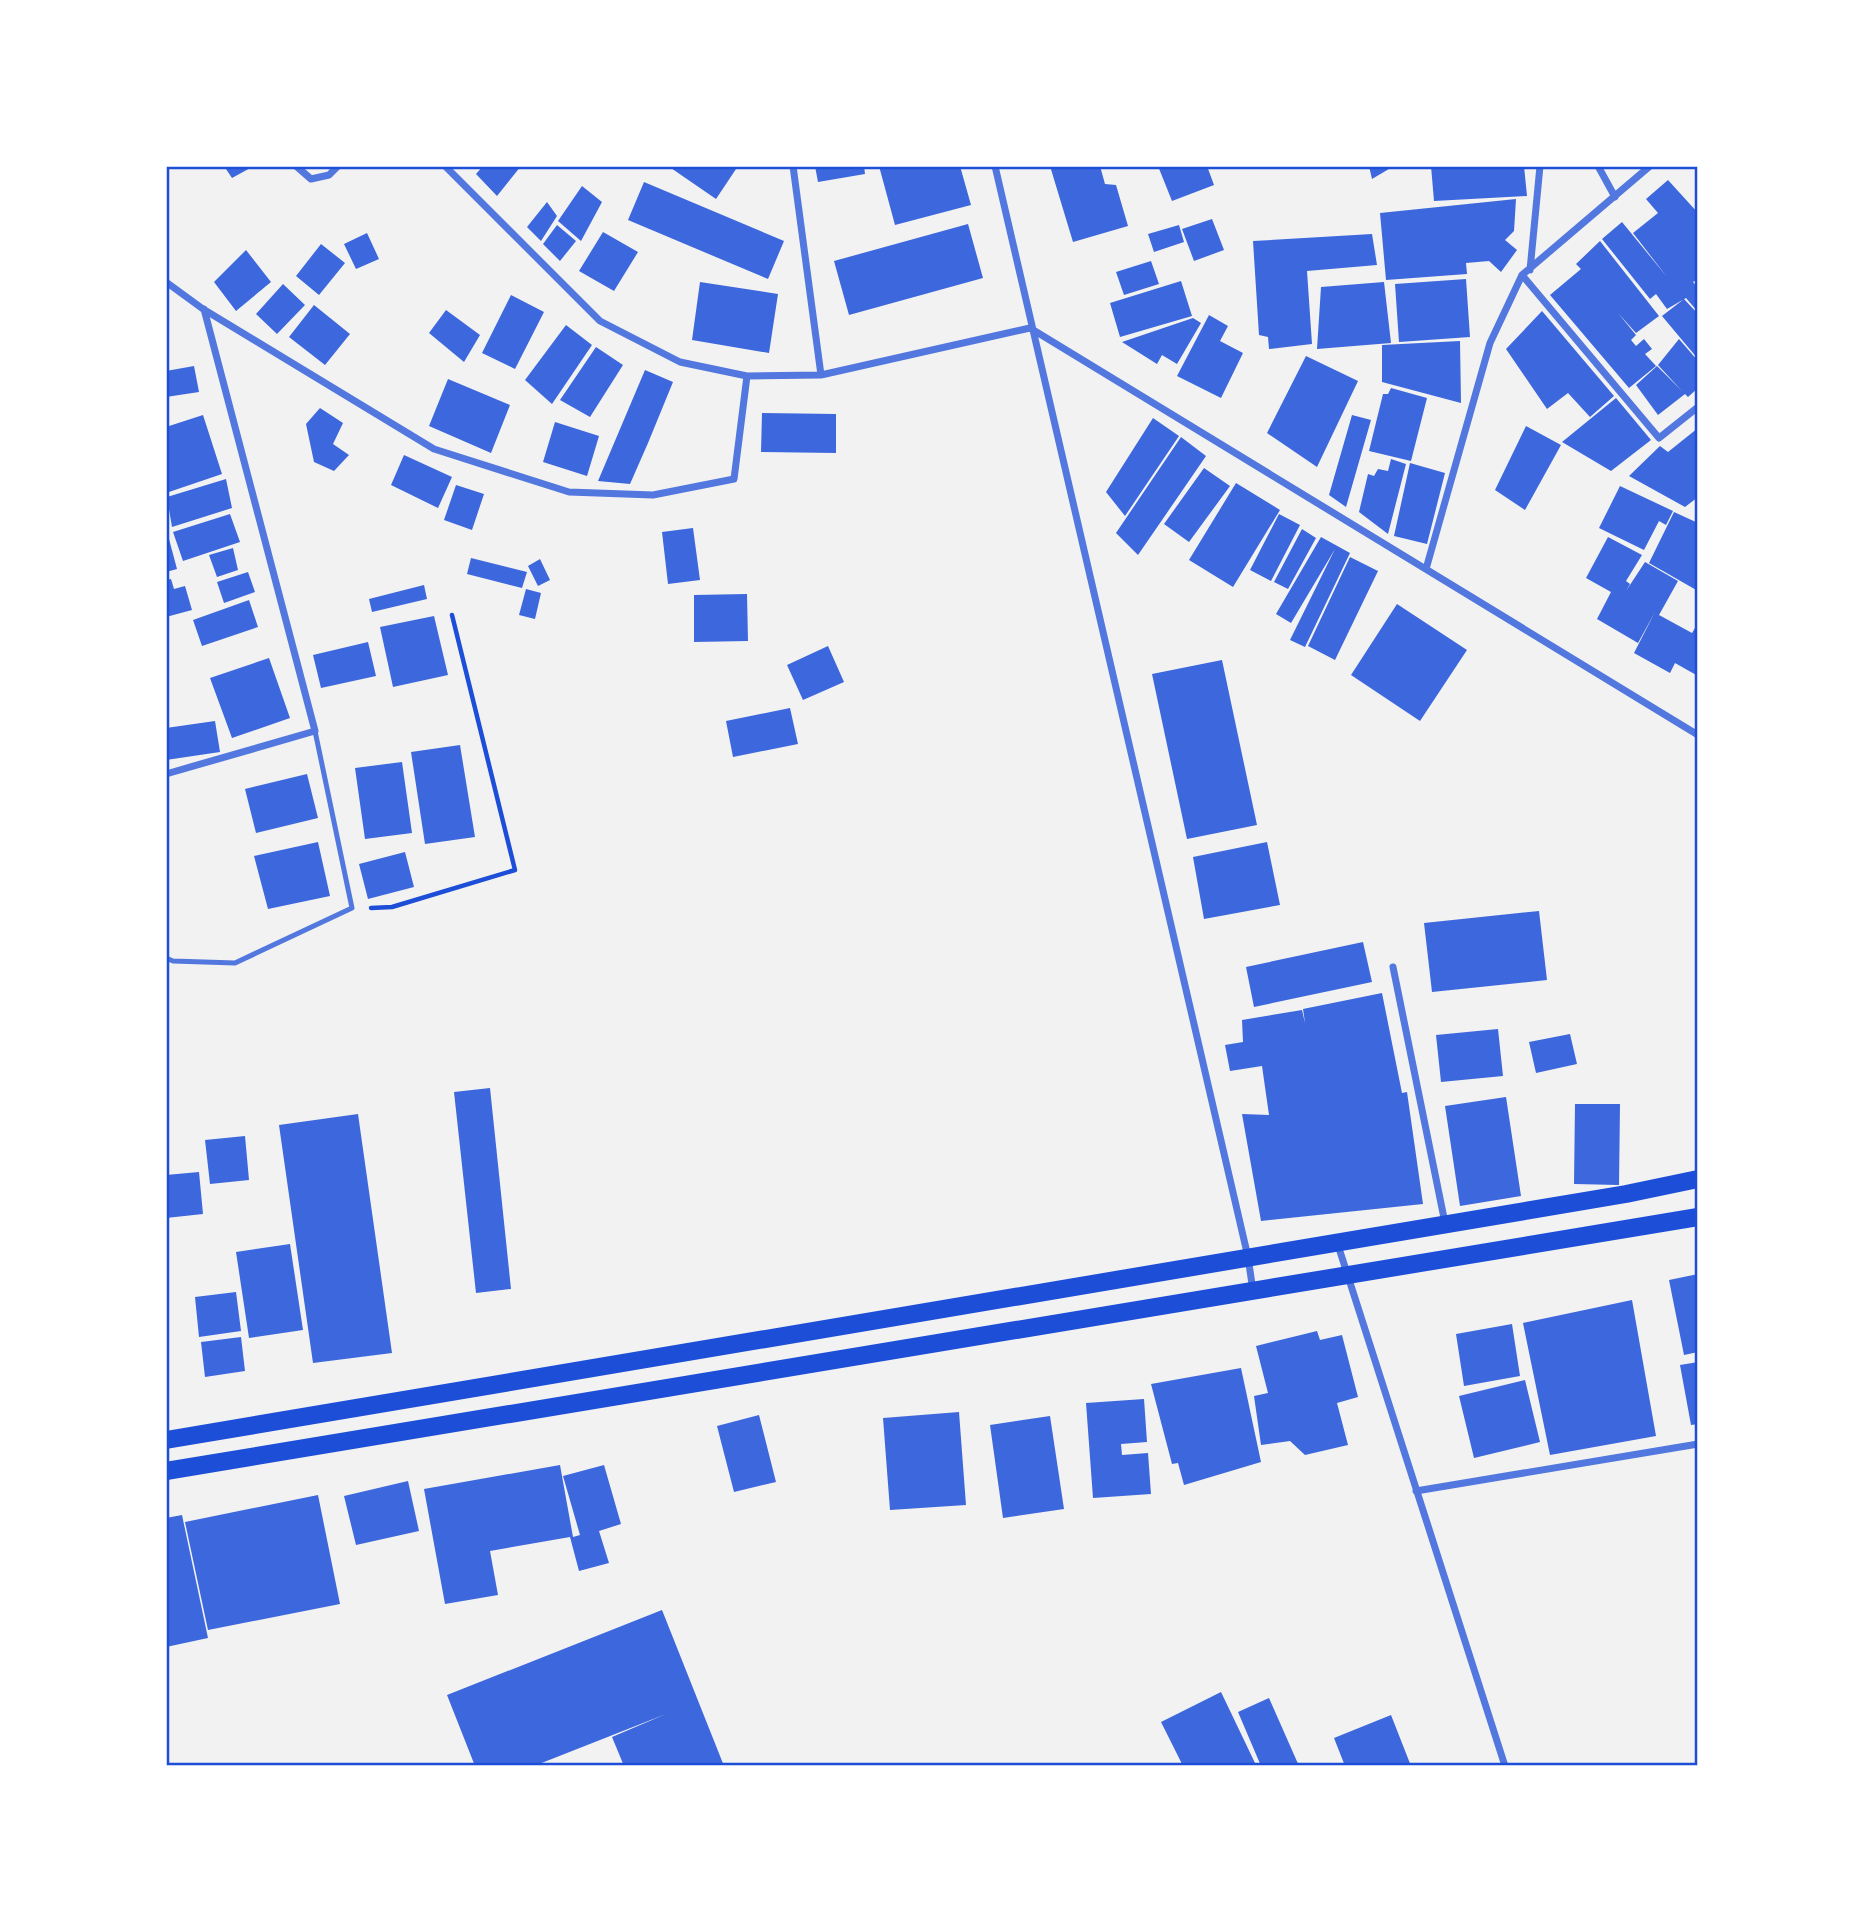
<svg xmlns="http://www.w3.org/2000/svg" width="1864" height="1932" viewBox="0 0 1864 1932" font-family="'DejaVu Sans',sans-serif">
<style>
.building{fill:#3d67dc}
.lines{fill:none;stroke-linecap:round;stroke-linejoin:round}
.path{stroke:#1d4ed8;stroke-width:4.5}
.service{stroke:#5277de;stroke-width:5}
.minor{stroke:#5277de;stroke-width:7}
.primary{stroke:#1d4ed8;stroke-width:18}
.neatline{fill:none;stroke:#1d4ed8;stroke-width:2.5}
</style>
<rect width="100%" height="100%" fill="#f2f2f2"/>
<path class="building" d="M 224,166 L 254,166 L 232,178 Z
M 483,166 L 521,166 L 497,196 L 476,174 Z
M 668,166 L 738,166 L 716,199 Z
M 815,166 L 864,166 L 865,174 L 818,182 Z
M 879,166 L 960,166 L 971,205 L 895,225 Z
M 1050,166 L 1100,166 L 1105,184 L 1116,185 L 1128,226 L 1073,242 Z
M 1158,166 L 1207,166 L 1214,185 L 1172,201 Z
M 1369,166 L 1394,166 L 1372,179 Z
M 1431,166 L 1524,166 L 1527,196 L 1434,201 Z
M 1668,180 L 1698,213 L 1698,279 L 1693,282 L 1698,288 L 1698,312 L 1686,298 L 1667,309 L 1656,294 L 1650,299 L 1602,239 L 1622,222 L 1667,277 L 1633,233 L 1658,213 L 1646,199 Z
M 644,182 L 784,241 L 768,279 L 628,220 Z
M 582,186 L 602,202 L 581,241 L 558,221 Z
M 1516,199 L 1514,231 L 1505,240 L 1517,250 L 1501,272 L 1489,261 L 1466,263 L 1467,274 L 1386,280 L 1380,213 Z
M 547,202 L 557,216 L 541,241 L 527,227 Z
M 1212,219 L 1224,250 L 1194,261 L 1182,229 Z
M 968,224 L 983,278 L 849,315 L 834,261 Z
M 557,225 L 576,241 L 560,261 L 543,244 Z
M 1179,225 L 1184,242 L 1154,252 L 1148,234 Z
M 603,232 L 638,252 L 614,291 L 579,271 Z
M 367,233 L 379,259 L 356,269 L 344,244 Z
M 1372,234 L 1377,265 L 1307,271 L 1312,344 L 1269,349 L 1268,337 L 1259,335 L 1253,241 Z
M 1600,241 L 1659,316 L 1636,333 L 1618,313 L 1636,335 L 1631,340 L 1636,346 L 1644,339 L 1652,349 L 1645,354 L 1656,366 L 1629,388 L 1550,295 L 1581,269 L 1576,264 Z
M 321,244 L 345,263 L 319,295 L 296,276 Z
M 246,250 L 271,282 L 236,311 L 214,282 Z
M 1151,261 L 1159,284 L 1124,295 L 1116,272 Z
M 1466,279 L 1470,337 L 1399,342 L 1395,284 Z
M 1181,281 L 1192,316 L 1120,337 L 1110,303 Z
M 700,282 L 778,294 L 769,353 L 692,340 Z
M 1384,282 L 1391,343 L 1317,349 L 1321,287 Z
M 283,284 L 305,305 L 277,334 L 256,314 Z
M 511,295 L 544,312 L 515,369 L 482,353 Z
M 1684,299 L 1698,314 L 1698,359 L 1662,316 Z
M 314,305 L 350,334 L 325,365 L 289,337 Z
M 446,310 L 480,335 L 464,362 L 429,333 Z
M 1542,311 L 1614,396 L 1590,417 L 1568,393 L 1547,409 L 1506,349 Z
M 1209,315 L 1228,326 L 1220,341 L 1243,353 L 1221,398 L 1177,376 Z
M 1193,318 L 1201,323 L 1177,364 L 1162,355 L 1157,364 L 1122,342 Z
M 566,325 L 592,345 L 552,404 L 525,380 Z
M 1679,339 L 1698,361 L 1698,388 L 1688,397 L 1685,394 L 1658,415 L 1636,385 L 1657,366 L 1682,391 L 1658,365 Z
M 1460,341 L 1461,403 L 1382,382 L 1382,345 Z
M 596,347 L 623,365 L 590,417 L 560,400 Z
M 1306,356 L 1358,381 L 1317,467 L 1267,433 Z
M 194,366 L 199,392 L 166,397 L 166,371 Z
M 645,370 L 673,382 L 648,443 L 630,484 L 598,481 Z
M 448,379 L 510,405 L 491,453 L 429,426 Z
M 1391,388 L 1427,398 L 1411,461 L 1369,451 L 1383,394 L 1388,394 Z
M 1616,398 L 1651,440 L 1611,471 L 1562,442 Z
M 320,408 L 343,423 L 333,444 L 349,455 L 334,471 L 314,462 L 306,424 Z
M 762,413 L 836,414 L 836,453 L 761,452 Z
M 203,415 L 222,474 L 166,493 L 166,427 Z
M 1352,415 L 1371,420 L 1346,507 L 1329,495 Z
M 1153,418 L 1179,436 L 1125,516 L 1106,492 Z
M 555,422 L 599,436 L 587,476 L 543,462 Z
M 1526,426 L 1561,445 L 1525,510 L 1495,490 Z
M 1698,428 L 1698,497 L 1685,507 L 1629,476 L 1660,446 L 1668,452 Z
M 1181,437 L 1206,456 L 1138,555 L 1116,533 Z
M 404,455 L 452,477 L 438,508 L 391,485 Z
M 1391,459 L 1406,464 L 1388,534 L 1359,512 L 1368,474 L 1374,476 L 1378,469 L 1388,471 Z
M 1410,463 L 1445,473 L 1427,544 L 1394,536 Z
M 1204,468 L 1230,486 L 1189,542 L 1164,524 Z
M 226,479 L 232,508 L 172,527 L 167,497 Z
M 1236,483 L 1280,510 L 1233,587 L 1189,560 Z
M 456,485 L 484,494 L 472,530 L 444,520 Z
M 1620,486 L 1673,511 L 1666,525 L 1659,521 L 1644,550 L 1599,528 Z
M 1674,512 L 1698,523 L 1698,591 L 1649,563 Z
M 230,514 L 240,542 L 183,561 L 173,532 Z
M 1279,514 L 1300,525 L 1271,581 L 1250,570 Z
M 693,528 L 700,580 L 668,584 L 662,532 Z
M 1302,529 L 1316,538 L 1288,589 L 1274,582 Z
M 1321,537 L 1350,553 L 1305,647 L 1290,640 L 1335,549 L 1291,623 L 1276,614 Z
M 1608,537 L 1642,555 L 1626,581 L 1630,584 L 1626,591 L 1645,562 L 1678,581 L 1659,615 L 1692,633 L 1698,623 L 1698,676 L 1675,663 L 1670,673 L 1634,653 L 1655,612 L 1638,643 L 1597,619 L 1611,592 L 1586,578 Z
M 169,539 L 177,569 L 166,572 L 166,540 Z
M 233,548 L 238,570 L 217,577 L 209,555 Z
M 1350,557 L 1378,571 L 1335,660 L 1308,646 Z
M 471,558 L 527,572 L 522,588 L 467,574 Z
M 540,559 L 550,580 L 538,586 L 528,566 Z
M 248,572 L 255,592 L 224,603 L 217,582 Z
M 171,579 L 174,589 L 185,586 L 192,610 L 166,617 L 166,580 Z
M 424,585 L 427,599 L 372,612 L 369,599 Z
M 526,589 L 541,593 L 535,619 L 519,615 Z
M 747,594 L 748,641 L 694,642 L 694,595 Z
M 249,600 L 258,627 L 202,646 L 193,620 Z
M 1397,604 L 1467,650 L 1420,721 L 1351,675 Z
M 434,616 L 448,675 L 393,687 L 380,627 Z
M 368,642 L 376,676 L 321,688 L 313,655 Z
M 828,646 L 844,682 L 803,700 L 787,665 Z
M 269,658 L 290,718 L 232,738 L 210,678 Z
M 1222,660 L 1257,825 L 1187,839 L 1152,674 Z
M 790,708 L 798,744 L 733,757 L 726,721 Z
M 215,721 L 220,752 L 166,760 L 166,728 Z
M 460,745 L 475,837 L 425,844 L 411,752 Z
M 402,762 L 412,833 L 365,839 L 355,768 Z
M 307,774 L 318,818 L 256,833 L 245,789 Z
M 318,842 L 330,896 L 268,909 L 254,856 Z
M 1267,842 L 1280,905 L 1204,919 L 1193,857 Z
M 405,852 L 414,887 L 368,899 L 359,864 Z
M 1539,911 L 1547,980 L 1432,992 L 1424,923 Z
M 1363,942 L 1372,982 L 1254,1007 L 1246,967 Z
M 1382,993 L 1402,1093 L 1407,1092 L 1423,1204 L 1261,1221 L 1242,1114 L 1269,1115 L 1262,1066 L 1230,1071 L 1225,1045 L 1243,1042 L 1242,1020 L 1302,1010 L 1305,1023 L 1303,1009 Z
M 1498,1029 L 1503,1076 L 1441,1082 L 1436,1035 Z
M 1570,1034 L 1577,1064 L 1536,1073 L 1529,1042 Z
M 490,1088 L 511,1289 L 476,1293 L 454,1092 Z
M 1506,1097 L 1521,1196 L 1460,1206 L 1445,1106 Z
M 1575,1104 L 1620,1104 L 1619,1185 L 1574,1184 Z
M 358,1114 L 392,1353 L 313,1363 L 279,1125 Z
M 245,1136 L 249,1180 L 210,1184 L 205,1140 Z
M 199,1172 L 203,1214 L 166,1218 L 166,1175 Z
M 290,1244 L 303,1330 L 249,1338 L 236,1252 Z
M 1698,1274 L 1698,1352 L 1684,1355 L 1669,1280 Z
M 236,1292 L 241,1331 L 199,1337 L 195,1297 Z
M 1632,1300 L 1656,1436 L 1550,1455 L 1523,1323 Z
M 1512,1324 L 1520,1376 L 1464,1386 L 1456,1334 Z
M 1317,1331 L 1320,1340 L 1342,1335 L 1358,1397 L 1337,1403 L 1348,1445 L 1305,1455 L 1290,1441 L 1261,1445 L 1254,1396 L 1268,1393 L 1256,1346 Z
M 241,1337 L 245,1371 L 205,1377 L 201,1342 Z
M 1698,1362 L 1698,1424 L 1691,1425 L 1680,1365 Z
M 1241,1368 L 1261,1462 L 1184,1485 L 1178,1463 L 1172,1464 L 1151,1384 Z
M 1525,1380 L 1540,1442 L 1474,1458 L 1459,1396 Z
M 1144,1399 L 1147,1442 L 1121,1444 L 1122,1455 L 1148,1453 L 1151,1494 L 1093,1498 L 1086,1403 Z
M 959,1412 L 966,1505 L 890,1510 L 883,1418 Z
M 759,1415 L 776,1482 L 734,1492 L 717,1426 Z
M 1050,1416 L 1064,1509 L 1003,1518 L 990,1425 Z
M 560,1465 L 573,1537 L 580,1535 L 563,1476 L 604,1465 L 621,1524 L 599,1531 L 609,1563 L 579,1571 L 570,1537 L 490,1551 L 498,1595 L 445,1604 L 424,1489 Z
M 408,1481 L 419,1531 L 356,1545 L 344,1496 Z
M 318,1495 L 340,1604 L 208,1630 L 185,1522 Z
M 182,1515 L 208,1638 L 166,1647 L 166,1518 Z
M 662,1610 L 724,1766 L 624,1766 L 612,1737 L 666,1714 L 534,1766 L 475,1766 L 447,1695 Z
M 1221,1692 L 1255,1763 L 1249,1766 L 1183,1766 L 1161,1722 Z
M 1269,1698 L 1299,1766 L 1261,1766 L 1238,1712 Z
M 1391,1715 L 1411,1766 L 1345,1766 L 1334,1738 Z"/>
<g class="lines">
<path class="path" d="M 371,908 L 392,907 L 515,870 L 452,615"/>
<path class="service" d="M 166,958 L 173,961 L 235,963 L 352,908 L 315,731"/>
<path class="minor" d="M 296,166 L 311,179 L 329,175 L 338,166
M 445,166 L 600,321 L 680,362 L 747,376 L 821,375 L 1030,328 L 1698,735
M 793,166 L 821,375
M 995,166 L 1248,1257 L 1253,1291
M 1598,166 L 1615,197
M 1530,270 L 1540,166
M 1522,275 L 1659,438 L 1698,407
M 166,282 L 203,309 L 434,449 L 569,492 L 653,495 L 734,479 L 747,376
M 1426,569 L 1490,343 L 1522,275 L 1650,166
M 166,774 L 315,731 L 204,309
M 1393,967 L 1445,1223
M 1337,1242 L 1505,1766
M 1416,1491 L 1698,1444"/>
<path class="primary" d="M 166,1440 L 1626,1194 L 1698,1179
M 166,1471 L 1698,1217"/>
</g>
<rect width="1864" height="1932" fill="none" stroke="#ffffff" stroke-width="336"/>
<rect x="168" y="168" width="1528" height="1596" class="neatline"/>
</svg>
